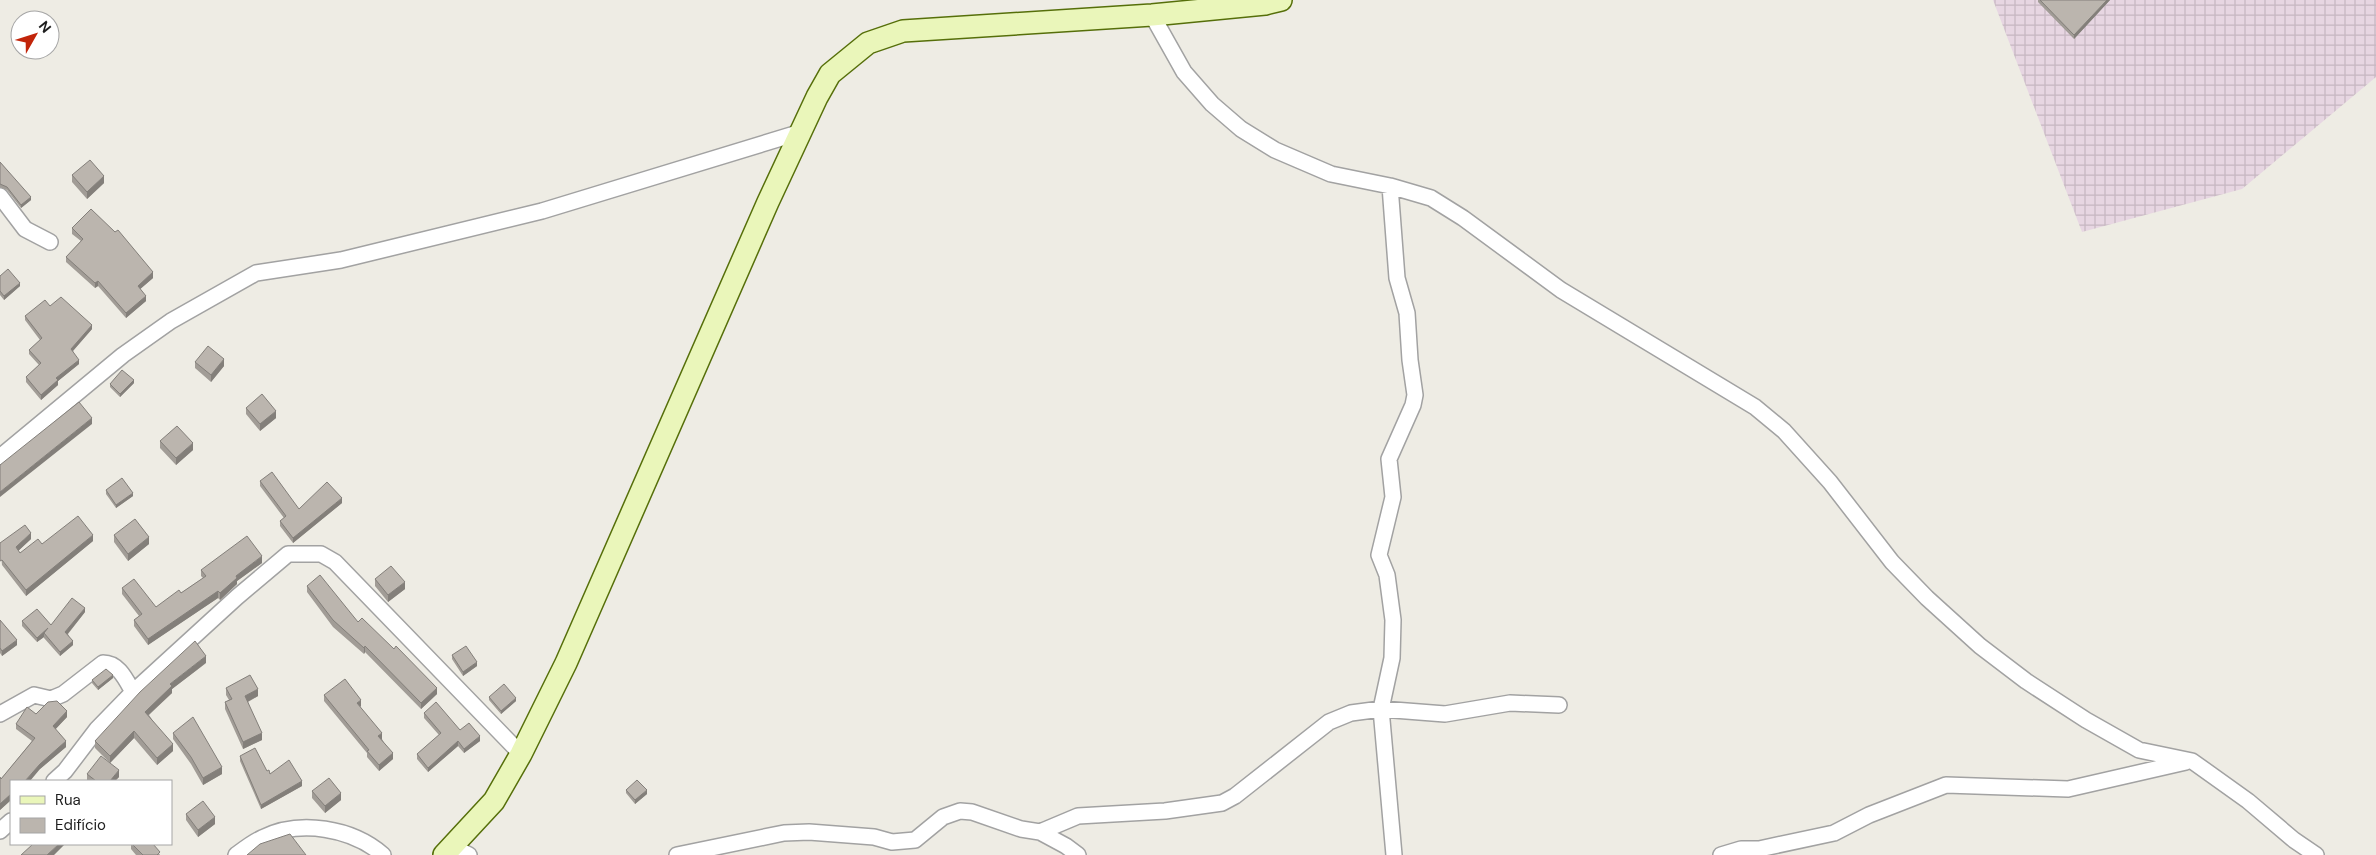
<svg xmlns="http://www.w3.org/2000/svg" width="2376" height="855" viewBox="0 0 2376 855" font-family="'DM Sans',sans-serif">
<style>
.industrial{fill:url(#industrial-grid)}
.lines{fill:none;stroke-linecap:round;stroke-linejoin:round}
.minor-casing{stroke:#a2a2a2;stroke-width:18}
.secondary-casing{stroke:#566f0a;stroke-width:24}
.minor{stroke:#fff;stroke-width:15}
.secondary{stroke:#eaf6ba;stroke-width:21}
.wall{fill:#a19c96}
.shaded-wall{fill:#837f7a}
.building{fill:#bbb5ae;stroke:#837f7a}
</style>
<defs>
<pattern id="industrial-grid" width="8" height="8" patternUnits="userSpaceOnUse" patternTransform="scale(1.25)"><rect width="8" height="8" fill="#e7d6e2"/><path d="M0 4h8M4 0v8" fill="none" stroke="#c6b7c1"/></pattern>
</defs>
<rect width="100%" height="100%" fill="#eeece4"/>
<path class="industrial" d="M 1993,0 L 2376,0 L 2376,77 L 2242,189 L 2082,232 Z"/>
<g class="lines">
<g class="minor-casing">
<path id="minor" d="M 1152,15 L 1184,72 L 1212,104 L 1241,129 L 1275,150 L 1331,174 L 1390,186 L 1431,198 L 1463,218 L 1561,290 L 1755,407 L 1784,431 L 1830,482 L 1892,562 L 1927,598 L 1980,646 L 2026,681 L 2086,720 L 2139,750 L 2192,761 L 2248,801 L 2294,840 L 2316,855
M 1390,186 L 1397,278 L 1407,313 L 1410,360 L 1415,395 L 1413,405 L 1389,459 L 1393,497 L 1379,555 L 1387,575 L 1393,620 L 1392,658 L 1381,709 L 1394,855
M 0,196 L 25,229 L 50,242
M 0,457 L 123,355 L 171,321 L 256,273 L 341,260 L 542,211 L 801,132
M 0,714 L 34,695 L 51,699 L 63,694 L 103,663 C 119,663 126,680 133,692
M 54,781 L 65,771 L 97,729 L 133,692 L 237,597 L 288,554 L 321,554 L 335,562 L 521,754
M 0,831 L 11,821
M 1040,832 L 1066,846 L 1078,855
M 453,847 L 469,855
M 236,855 C 244,849 253,842 262,838 C 300,819 352,828 383,855
M 677,855 L 784,833 L 809,832 L 874,837 L 892,842 L 915,840 L 943,817 L 960,811 L 972,812 L 1021,829 L 1040,832 L 1078,816 L 1165,811 L 1222,803 L 1235,796 L 1329,722 L 1351,713 L 1381,709 L 1445,714 L 1510,703 L 1559,705
M 1721,855 L 1741,849 L 1759,849 L 1834,833 L 1869,815 L 1946,785 L 2068,789 L 2186,762"/>
</g>
<g class="secondary-casing">
<path id="secondary" d="M 444,855 L 494,801 L 521,754 L 566,663 L 768,202 L 817,97 L 830,74 L 868,43 L 903,31 L 1152,15 L 1265,4 L 1281,0"/>
</g>
<use href="#minor" class="minor"/>
<use href="#secondary" class="secondary"/>
</g>
<path class="wall" d="M 2038,0 L 2110,0 L 2074,39 L 2038,2 Z
M 0,162 L 31,200 L 21,208 L 7,190 L 0,187 Z
M 72,175 L 104,183 L 87,199 L 72,182 Z
M 72,228 L 153,278 L 140,289 L 146,301 L 126,318 L 98,286 L 95,288 L 66,262 L 66,257 L 81,241 L 72,234 Z
M 0,276 L 20,286 L 4,300 L 0,295 Z
M 50,306 L 92,329 L 73,351 L 79,364 L 58,381 L 58,385 L 41,400 L 26,382 L 26,377 L 39,365 L 29,354 L 29,350 L 40,340 L 25,320 L 25,316 Z
M 195,362 L 224,366 L 211,382 L 195,368 Z
M 134,383 L 120,397 L 110,387 L 110,384 Z
M 246,408 L 276,418 L 260,431 L 246,414 Z
M 160,441 L 193,450 L 176,465 L 160,448 Z
M 260,481 L 299,509 L 342,503 L 293,543 L 280,526 L 280,521 L 284,518 L 260,486 Z
M 106,490 L 133,496 L 116,508 L 106,494 Z
M 114,535 L 149,544 L 128,561 L 114,542 Z
M 31,539 L 18,551 L 20,553 L 42,544 L 93,541 L 26,596 L 2,565 L 0,543 Z
M 262,563 L 237,581 L 237,584 L 220,600 L 218,598 L 148,645 L 134,626 L 134,620 L 139,616 L 122,594 L 122,588 L 156,607 L 181,593 L 203,578 L 201,576 L 201,570 Z
M 375,579 L 405,589 L 388,602 L 375,586 Z
M 307,586 L 358,622 L 437,694 L 421,709 L 365,652 L 364,654 L 333,627 L 307,592 Z
M 85,612 L 68,634 L 73,645 L 60,656 L 44,638 L 44,637 L 37,642 L 22,626 L 22,621 L 51,625 Z
M 0,620 L 17,645 L 2,656 L 0,653 Z
M 452,655 L 477,666 L 463,676 L 452,659 Z
M 206,663 L 172,689 L 172,693 L 149,715 L 173,751 L 157,765 L 134,738 L 110,763 L 95,748 L 95,741 Z
M 113,678 L 98,690 L 92,683 L 92,680 Z
M 226,688 L 258,696 L 248,702 L 262,740 L 243,749 L 225,709 L 225,702 L 229,700 L 226,695 Z
M 324,695 L 361,706 L 360,707 L 382,739 L 393,759 L 379,771 L 367,757 L 367,753 L 324,701 Z
M 489,697 L 516,701 L 501,714 L 489,700 Z
M 424,713 L 460,730 L 480,741 L 464,753 L 458,746 L 428,772 L 417,759 L 417,754 L 439,735 L 424,718 Z
M 36,714 L 67,717 L 55,729 L 66,747 L 40,769 L 11,781 L 11,800 L 0,810 L 1,779 L 32,741 L 16,729 L 16,724 Z
M 173,733 L 222,774 L 203,785 L 191,764 L 173,739 Z
M 240,756 L 267,771 L 270,774 L 302,786 L 261,809 L 240,761 Z
M 87,774 L 119,777 L 115,781 L 87,781 Z
M 626,790 L 647,794 L 635,804 L 626,793 Z
M 312,791 L 341,800 L 325,813 L 312,798 Z
M 186,814 L 215,824 L 198,837 L 186,820 Z
M 131,844 L 153,844 L 160,855 L 136,855 L 131,849 Z"/>
<path class="shaded-wall" d="M 2107,0 L 2110,0 L 2074,39 L 2074,35 Z
M 104,176 L 104,183 L 87,199 L 87,192 Z
M 31,197 L 31,200 L 21,208 L 21,205 Z
M 153,272 L 153,278 L 138,291 L 138,286 Z
M 98,281 L 98,286 L 95,288 L 95,283 Z
M 20,283 L 20,286 L 4,300 L 4,296 Z
M 146,296 L 146,301 L 126,318 L 126,313 Z
M 92,325 L 92,329 L 71,353 L 71,349 Z
M 224,359 L 224,366 L 211,382 L 211,375 Z
M 79,360 L 79,364 L 58,381 L 58,385 L 41,400 L 41,395 L 56,378 Z
M 134,380 L 134,383 L 120,397 L 120,394 Z
M 276,411 L 276,418 L 260,431 L 260,424 Z
M 92,418 L 92,424 L 0,497 L 0,492 Z
M 193,443 L 193,450 L 176,465 L 176,458 Z
M 133,493 L 133,496 L 116,508 L 116,505 Z
M 342,498 L 342,503 L 293,543 L 293,538 Z
M 31,533 L 31,539 L 16,553 L 16,547 Z
M 93,535 L 93,541 L 26,596 L 26,590 Z
M 149,537 L 149,544 L 128,561 L 128,554 Z
M 262,556 L 262,563 L 237,581 L 237,584 L 220,600 L 220,593 L 236,576 Z
M 405,582 L 405,589 L 388,602 L 388,595 Z
M 218,591 L 218,598 L 148,645 L 148,639 Z
M 85,608 L 85,612 L 65,637 L 65,632 Z
M 48,628 L 44,633 L 44,637 L 37,642 L 37,638 Z
M 17,640 L 17,645 L 2,656 L 2,651 Z
M 73,641 L 73,645 L 60,656 L 60,652 Z
M 365,646 L 365,652 L 364,654 L 364,648 Z
M 206,656 L 206,663 L 172,689 L 172,693 L 145,718 L 145,712 L 170,684 Z
M 477,662 L 477,666 L 463,676 L 463,672 Z
M 113,675 L 113,678 L 98,690 L 98,687 Z
M 437,688 L 437,694 L 421,709 L 421,703 Z
M 258,689 L 258,696 L 245,703 L 245,696 Z
M 516,698 L 516,701 L 501,714 L 501,711 Z
M 361,700 L 361,706 L 357,709 L 357,703 Z
M 67,711 L 67,717 L 53,732 L 53,726 Z
M 134,731 L 134,738 L 110,763 L 110,756 Z
M 262,733 L 262,740 L 243,749 L 243,742 Z
M 382,733 L 382,739 L 378,742 L 378,736 Z
M 480,736 L 480,741 L 464,753 L 464,749 Z
M 66,741 L 66,747 L 40,769 L 30,781 L 25,781 L 40,764 Z
M 458,741 L 458,746 L 428,772 L 428,768 Z
M 173,744 L 173,751 L 157,765 L 157,758 Z
M 393,753 L 393,759 L 379,771 L 379,765 Z
M 222,767 L 222,774 L 203,785 L 203,778 Z
M 119,770 L 119,777 L 115,781 L 110,781 Z
M 302,781 L 302,786 L 261,809 L 261,805 Z
M 647,790 L 647,794 L 635,804 L 635,800 Z
M 341,793 L 341,800 L 325,813 L 325,806 Z
M 11,794 L 11,800 L 0,810 L 0,804 Z
M 215,817 L 215,824 L 198,837 L 198,830 Z
M 59,844 L 65,844 L 54,855 L 47,855 Z"/>
<path class="building" d="M 2040,0 L 2107,0 L 2074,35 Z
M 90,160 L 104,176 L 87,192 L 72,175 Z
M 0,162 L 31,197 L 21,205 L 7,187 L 0,184 Z
M 91,209 L 115,232 L 118,230 L 153,272 L 138,286 L 146,296 L 126,313 L 98,281 L 95,283 L 66,257 L 83,239 L 72,228 Z
M 8,269 L 20,283 L 4,296 L 0,291 L 0,276 Z
M 61,297 L 92,325 L 71,349 L 79,360 L 56,378 L 58,380 L 41,395 L 26,377 L 41,363 L 29,350 L 42,338 L 25,316 L 45,300 L 50,306 Z
M 208,346 L 224,359 L 211,375 L 195,362 Z
M 122,370 L 134,380 L 120,394 L 110,384 Z
M 262,394 L 276,411 L 260,424 L 246,408 Z
M 79,402 L 92,418 L 0,492 L 0,465 Z
M 177,426 L 193,443 L 176,458 L 160,441 Z
M 272,472 L 299,509 L 327,482 L 342,498 L 293,538 L 280,521 L 286,516 L 260,481 Z
M 122,478 L 133,493 L 116,505 L 106,490 Z
M 78,516 L 93,535 L 26,590 L 2,560 L 0,561 L 0,543 L 25,525 L 31,533 L 16,547 L 20,553 L 38,539 L 42,544 Z
M 135,519 L 149,537 L 128,554 L 114,535 Z
M 247,536 L 262,556 L 236,576 L 237,578 L 220,593 L 218,591 L 148,639 L 134,620 L 142,614 L 122,588 L 134,579 L 156,607 L 179,590 L 181,593 L 206,576 L 201,570 Z
M 391,566 L 405,582 L 388,595 L 375,579 Z
M 320,575 L 358,622 L 362,618 L 394,649 L 396,646 L 437,688 L 421,703 L 365,646 L 364,648 L 333,620 L 307,586 Z
M 72,598 L 85,608 L 65,632 L 73,641 L 60,652 L 44,633 L 48,628 L 37,638 L 22,621 L 37,609 L 51,625 Z
M 0,620 L 17,640 L 2,651 L 0,648 Z
M 195,641 L 206,656 L 170,684 L 172,686 L 145,712 L 173,744 L 157,758 L 134,731 L 110,756 L 95,741 L 140,692 Z
M 466,646 L 477,662 L 463,672 L 452,655 Z
M 106,669 L 113,675 L 98,687 L 92,680 Z
M 250,675 L 258,689 L 245,696 L 262,733 L 243,742 L 225,702 L 232,699 L 226,688 Z
M 345,679 L 361,700 L 357,703 L 382,733 L 378,736 L 393,753 L 379,765 L 367,751 L 369,750 L 324,695 Z
M 504,684 L 516,698 L 501,711 L 489,697 Z
M 57,701 L 67,711 L 53,726 L 66,741 L 40,764 L 25,781 L 11,781 L 11,794 L 0,804 L 0,777 L 1,779 L 35,738 L 16,724 L 27,707 L 36,714 L 48,702 Z
M 436,702 L 460,730 L 469,723 L 480,736 L 464,749 L 458,741 L 428,768 L 417,754 L 441,733 L 424,713 Z
M 193,717 L 222,767 L 203,778 L 191,757 L 173,733 Z
M 255,748 L 267,771 L 269,770 L 270,774 L 289,760 L 302,781 L 261,805 L 240,756 Z
M 101,756 L 119,770 L 110,781 L 96,781 L 87,774 Z
M 329,778 L 341,793 L 325,806 L 312,791 Z
M 637,780 L 647,790 L 635,800 L 626,790 Z
M 203,801 L 215,817 L 198,830 L 186,814 Z
M 290,834 L 306,855 L 247,855 L 260,844 Z
M 33,844 L 59,844 L 47,855 L 21,855 Z
M 132,844 L 153,844 L 160,852 L 157,855 L 143,855 Z"/>
<rect x="10" y="780" width="162" height="65" fill="#ffffff" stroke="#a5a5a5"/>
<rect x="20" y="796" width="25" height="8" fill="#eaf6ba" stroke="#a5a5a5"/>
<text x="55" y="805" font-size="15" fill="#1e1e1e">Rua</text>
<rect x="20" y="818" width="25" height="15" fill="#bbb5ae" stroke="#a5a5a5"/>
<text x="55" y="830" font-size="15" fill="#1e1e1e">Edifício</text>
<g transform="translate(35 35) rotate(51)"><circle r="24" fill="#ffffff" stroke="#a5a5a5"/>
<path d="M0-4L9 19L0 12L-9 19Z" fill="#c2250a"/>
<text y="-8" font-size="14" font-weight="bold" text-anchor="middle" fill="#1e1e1e">N</text>
</g>
</svg>
